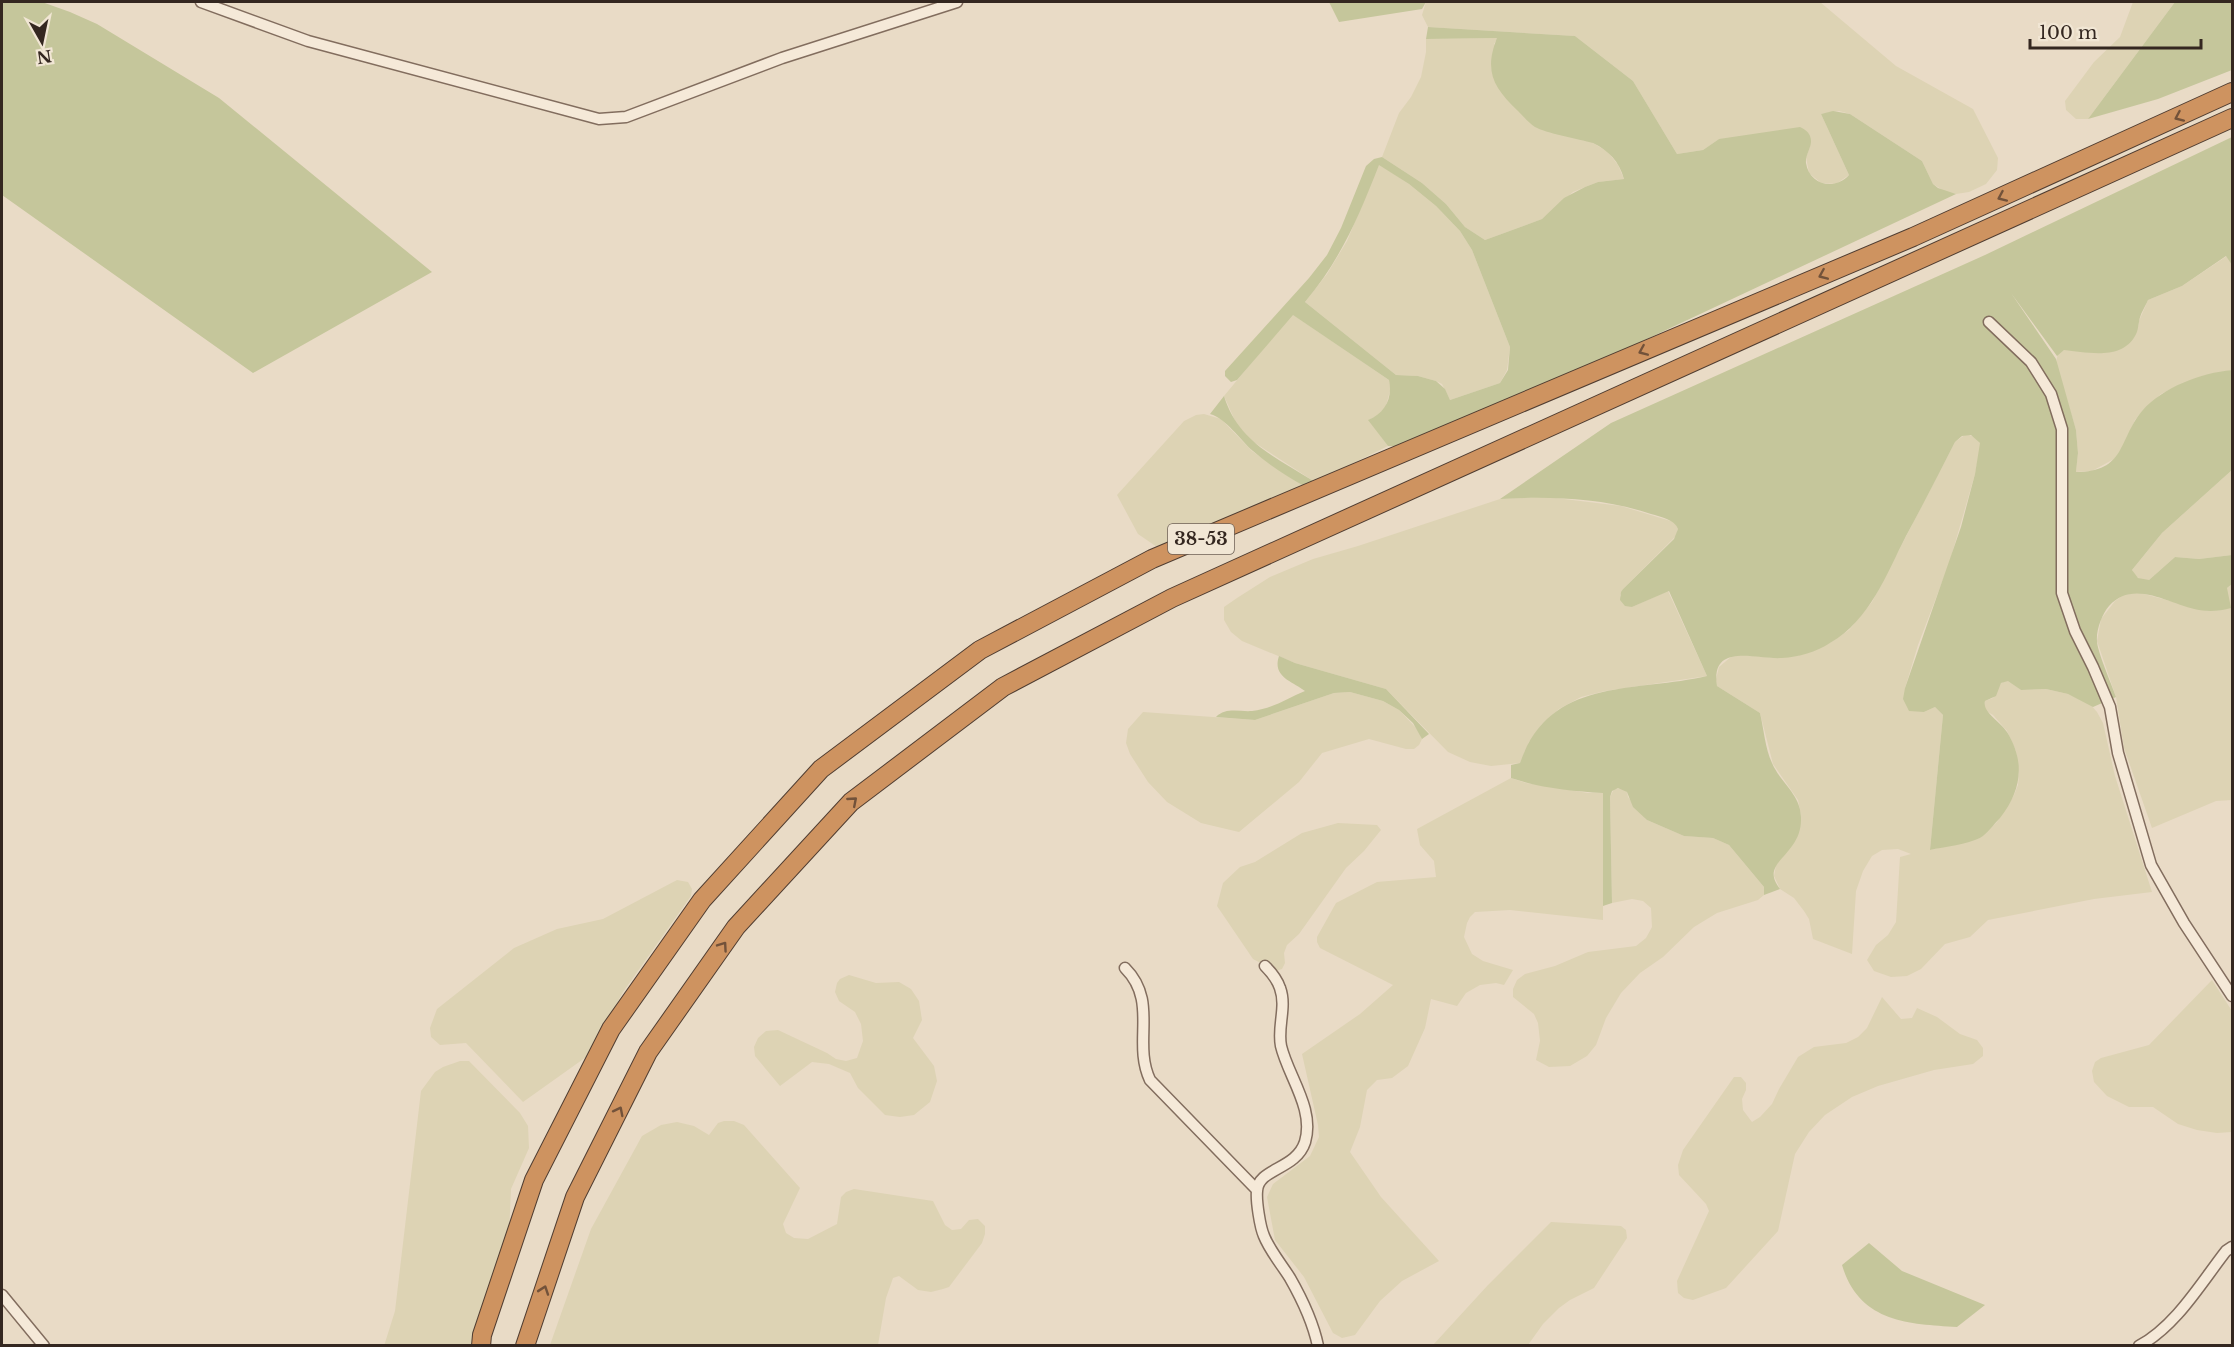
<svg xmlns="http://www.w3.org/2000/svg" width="2234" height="1347" viewBox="0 0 2234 1347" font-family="'Libre Baskerville',serif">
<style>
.farmland{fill:#ddd3b4}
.green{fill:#c5c69b;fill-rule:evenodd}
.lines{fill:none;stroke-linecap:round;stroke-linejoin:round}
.street-casing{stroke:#826d5e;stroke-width:13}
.highway-casing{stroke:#503d31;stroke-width:20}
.street{stroke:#f5e9d8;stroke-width:10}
.highway{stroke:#ce9360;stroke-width:18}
.oneway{stroke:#72523a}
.labels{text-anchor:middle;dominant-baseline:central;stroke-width:5;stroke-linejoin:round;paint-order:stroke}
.shield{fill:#f1e6d4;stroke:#6d6056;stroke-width:1.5}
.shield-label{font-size:18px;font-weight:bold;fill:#342720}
</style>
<rect width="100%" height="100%" fill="#e9dbc6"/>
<path class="farmland" d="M 1426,2 L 1820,2 L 1896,66 L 1973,109 L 1998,158 L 1997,170 L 1986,184 L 1969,192 L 1956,194 L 1944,191 L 1933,184 L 1922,161 L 1850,114 L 1839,111 L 1821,114 L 1849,175 L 1836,184 L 1821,183 L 1809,173 L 1806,157 L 1810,147 L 1719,139 L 1703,150 L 1677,154 L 1633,81 L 1575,36 L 1428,27 L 1422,15 Z
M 2133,2 L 2175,2 L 2088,119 L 2076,119 L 2066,110 L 2065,101 L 2094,62 L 2120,37 Z
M 1498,38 L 1494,44 L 1593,143 L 1608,152 L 1618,165 L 1624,179 L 1598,182 L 1585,187 L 1573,192 L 1542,219 L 1485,240 L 1465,227 L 1446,204 L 1422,183 L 1382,157 L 1399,113 L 1411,97 L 1421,77 L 1426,52 L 1426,39 Z
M 1379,164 L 1409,184 L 1436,206 L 1460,231 L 1472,250 L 1510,347 L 1507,370 L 1500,383 L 1450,400 L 1442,384 L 1436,381 L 1418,376 L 1396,375 L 1305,302 L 1327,274 L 1347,241 Z
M 2227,256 L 2232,265 L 2232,370 L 2203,376 L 2179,385 L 2161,394 L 2143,410 L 2135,420 L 2124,446 L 2114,459 L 2092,471 L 2076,472 L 2078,453 L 2076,430 L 2056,363 L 2058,353 L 2064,350 L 2110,352 L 2124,347 L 2128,344 L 2138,327 L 2139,321 L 2148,300 L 2182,286 Z
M 1292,314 L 1389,380 L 1391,387 L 1386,406 L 1379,415 L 1369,420 L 1388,446 L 1315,482 L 1249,439 L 1236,423 L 1224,396 Z
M 1204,414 L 1221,419 L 1252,451 L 1286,475 L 1304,486 L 1165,548 L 1157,547 L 1138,534 L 1117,495 L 1184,421 L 1196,415 Z
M 1966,434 L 1975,437 L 1981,444 L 1975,474 L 1949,564 L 1918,645 L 1905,688 L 1924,712 L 1935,707 L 1943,715 L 1930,850 L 1980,838 L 1997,822 L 2014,795 L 2018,785 L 2019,774 L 2016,751 L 2007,731 L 1993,715 L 1986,711 L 1984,706 L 1985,701 L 1993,698 L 2001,683 L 2008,680 L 2021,690 L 2046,689 L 2068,694 L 2090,704 L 2097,712 L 2103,723 L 2115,776 L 2152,892 L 2094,899 L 1988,920 L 1970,937 L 1945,944 L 1921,969 L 1907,976 L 1891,977 L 1874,971 L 1867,960 L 1876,945 L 1888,935 L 1896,922 L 1900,857 L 1911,854 L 1898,849 L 1882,850 L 1872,856 L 1863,871 L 1856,891 L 1852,954 L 1813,939 L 1809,919 L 1804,911 L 1794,898 L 1780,889 L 1774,876 L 1776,865 L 1782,857 L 1801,815 L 1798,800 L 1773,764 L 1760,713 L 1717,686 L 1716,679 L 1719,667 L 1732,656 L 1743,654 L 1770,658 L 1797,656 L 1830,643 L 1849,630 L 1872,602 L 1955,442 Z
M 2232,470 L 2232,555 L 2199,559 L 2175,557 L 2149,580 L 2142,580 L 2135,576 L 2132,570 L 2162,533 Z
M 1548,497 L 1621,506 L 1674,522 L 1678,529 L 1676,536 L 1623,589 L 1620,596 L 1632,607 L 1668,591 L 1707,676 L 1605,691 L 1581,697 L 1559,709 L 1542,724 L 1529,742 L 1520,763 L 1491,766 L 1470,762 L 1448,752 L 1386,689 L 1295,663 L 1242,641 L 1231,632 L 1224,620 L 1224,607 L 1237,598 L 1270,577 L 1313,559 L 1358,546 L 1500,499 Z
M 2232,584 L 2232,800 L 2216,801 L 2152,828 L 2124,748 L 2116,697 L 2097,641 L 2101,619 L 2115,601 L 2122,596 L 2137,592 L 2207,611 L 2223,610 L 2227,588 Z
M 1350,692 L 1383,701 L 1399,710 L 1418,730 L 1422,739 L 1419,745 L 1414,749 L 1406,749 L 1369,739 L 1322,753 L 1299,782 L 1239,832 L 1201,823 L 1167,802 L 1148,782 L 1130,754 L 1126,743 L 1128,729 L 1143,712 L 1255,720 L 1334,693 Z
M 1511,778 L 1526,783 L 1588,793 L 1603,793 L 1603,920 L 1510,910 L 1475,912 L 1470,917 L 1467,923 L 1464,937 L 1472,954 L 1483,961 L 1513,970 L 1504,985 L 1496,983 L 1480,985 L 1466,993 L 1457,1006 L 1431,999 L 1425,1028 L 1408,1066 L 1392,1078 L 1377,1080 L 1367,1090 L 1360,1127 L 1350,1152 L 1381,1197 L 1439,1261 L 1402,1281 L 1380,1301 L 1355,1335 L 1342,1338 L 1333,1333 L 1304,1277 L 1275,1240 L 1267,1197 L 1273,1184 L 1310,1156 L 1319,1137 L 1318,1125 L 1302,1054 L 1360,1014 L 1393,985 L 1320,948 L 1317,942 L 1317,937 L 1336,903 L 1377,882 L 1436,877 L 1434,861 L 1420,845 L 1417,829 Z
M 1621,788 L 1627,792 L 1628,797 L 1647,820 L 1684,836 L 1713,838 L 1729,845 L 1764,887 L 1764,895 L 1758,900 L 1717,913 L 1694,927 L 1663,957 L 1640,973 L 1621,993 L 1606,1018 L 1596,1045 L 1587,1056 L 1570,1066 L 1549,1067 L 1536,1060 L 1540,1041 L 1538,1023 L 1534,1014 L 1513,997 L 1513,989 L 1517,980 L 1525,974 L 1555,966 L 1588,952 L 1636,946 L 1646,938 L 1652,927 L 1651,908 L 1643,901 L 1632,899 L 1612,903 L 1610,797 L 1614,789 Z
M 1338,823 L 1377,825 L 1381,830 L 1364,851 L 1346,868 L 1299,934 L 1287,945 L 1284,953 L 1285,963 L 1282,969 L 1276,971 L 1253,959 L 1217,906 L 1223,883 L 1240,867 L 1255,862 L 1302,833 Z
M 677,880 L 688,882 L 692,889 L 691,896 L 623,992 L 589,1055 L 523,1102 L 466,1043 L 440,1045 L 431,1037 L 430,1028 L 437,1009 L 514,948 L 557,929 L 603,919 Z
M 849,975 L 876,983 L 899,982 L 911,989 L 919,1001 L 922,1020 L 913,1038 L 934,1066 L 937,1081 L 930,1102 L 914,1115 L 900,1117 L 885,1115 L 858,1088 L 850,1073 L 829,1064 L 812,1062 L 780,1086 L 755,1056 L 754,1047 L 758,1038 L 766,1031 L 778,1030 L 827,1053 L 836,1059 L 846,1061 L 857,1058 L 863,1041 L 861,1024 L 855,1012 L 839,1001 L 835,992 L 837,983 L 840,979 Z
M 2212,980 L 2232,1011 L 2232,1132 L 2217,1133 L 2197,1130 L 2178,1124 L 2153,1107 L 2129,1107 L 2107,1096 L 2094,1082 L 2092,1071 L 2095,1062 L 2101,1058 L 2149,1045 Z
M 1882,997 L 1901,1019 L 1912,1018 L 1917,1008 L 1937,1017 L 1960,1034 L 1977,1040 L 1983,1048 L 1983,1056 L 1973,1064 L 1934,1070 L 1878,1086 L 1852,1097 L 1825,1115 L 1809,1132 L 1795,1154 L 1778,1231 L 1726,1288 L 1693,1300 L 1684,1298 L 1678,1293 L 1677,1281 L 1709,1211 L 1706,1204 L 1679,1175 L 1678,1165 L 1683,1150 L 1734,1077 L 1741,1077 L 1746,1083 L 1746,1090 L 1742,1099 L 1743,1110 L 1752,1122 L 1760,1117 L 1772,1104 L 1779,1089 L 1798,1057 L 1814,1047 L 1846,1043 L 1858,1037 L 1867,1028 Z
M 460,1061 L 469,1061 L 520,1113 L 528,1126 L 529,1148 L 511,1189 L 509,1234 L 478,1346 L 384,1346 L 395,1311 L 421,1091 L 435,1072 L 443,1067 Z
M 724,1121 L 734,1121 L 744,1125 L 800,1188 L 783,1224 L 786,1233 L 794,1238 L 808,1239 L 837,1224 L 841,1197 L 846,1192 L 854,1189 L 933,1201 L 945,1225 L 952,1230 L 961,1229 L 969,1220 L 978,1219 L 985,1226 L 985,1234 L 982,1243 L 949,1287 L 943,1289 L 931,1292 L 918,1290 L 899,1276 L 893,1278 L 886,1298 L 878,1345 L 550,1345 L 591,1229 L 642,1136 L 661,1125 L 677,1122 L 694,1126 L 709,1135 L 718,1123 Z
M 1551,1222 L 1621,1226 L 1626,1230 L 1627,1238 L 1594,1288 L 1570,1300 L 1559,1308 L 1543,1324 L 1528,1345 L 1433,1345 L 1488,1285 Z"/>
<path class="green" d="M 2,2 L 42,2 L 70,12 L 97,24 L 219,98 L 432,272 L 253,373 L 2,195 Z
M 1329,2 L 1426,2 L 1422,9 L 1339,22 Z
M 2175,2 L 2232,2 L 2232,70 L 2158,99 L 2088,119 Z
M 1428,27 L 1575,36 L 1633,81 L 1677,154 L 1703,150 L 1719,139 L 1800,127 C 1804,129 1808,131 1810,136 C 1814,146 1805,153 1806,163 C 1809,185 1835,191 1849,175 L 1821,114 L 1833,111 L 1850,114 L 1922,161 L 1933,184 L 1938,188 L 1956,194 L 1417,447 L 1388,446 L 1368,420 C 1385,413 1393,398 1389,380 L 1293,315 L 1237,380 L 1231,382 L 1225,376 L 1225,371 L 1309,278 L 1327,255 L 1341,228 L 1366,166 L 1374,159 L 1382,157 L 1422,183 L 1446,204 L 1465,227 L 1485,240 L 1542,219 L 1564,198 L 1585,187 L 1598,182 L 1624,179 C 1619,161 1609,151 1593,143 C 1579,139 1545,133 1535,127 C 1529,123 1523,116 1518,111 C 1493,87 1484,71 1497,38 L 1426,39 ZM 1379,165 L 1409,184 L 1436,206 L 1460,231 L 1472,250 L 1510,347 L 1508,370 L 1500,383 L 1450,400 L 1445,389 L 1436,381 L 1418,376 L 1396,375 L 1305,302 C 1341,259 1359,216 1379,165 Z
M 2232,137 L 2232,265 L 2226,256 L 2182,286 L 2148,300 C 2145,307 2140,314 2139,322 C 2138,327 2138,331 2135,336 C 2121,361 2086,352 2064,350 L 2057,356 L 2011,293 L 2056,359 L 2076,430 L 2078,453 L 2076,472 C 2126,472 2118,440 2142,411 C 2163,387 2201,373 2232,370 L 2232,470 L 2162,533 L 2132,570 L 2138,578 L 2149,580 L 2175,557 L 2199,559 L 2232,555 L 2232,584 L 2227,588 L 2231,608 C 2221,611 2210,612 2199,610 C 2170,605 2134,578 2109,606 C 2102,614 2096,630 2097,641 C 2097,651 2112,685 2116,697 L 2093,707 L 2068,694 L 2046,689 L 2021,690 L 2008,681 L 2001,683 L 1996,696 L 1985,701 C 1982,712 2000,721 2007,732 C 2026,763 2021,791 2000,818 C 1994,824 1987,834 1980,838 C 1968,844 1944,847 1930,850 L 1943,715 L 1935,707 L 1924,712 L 1909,711 L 1903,699 L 1905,688 L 1961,527 L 1975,474 L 1980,443 L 1971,435 L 1962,436 L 1955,442 C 1939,473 1923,505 1906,536 C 1886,575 1870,620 1830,643 C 1816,652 1799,657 1782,658 C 1758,660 1710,641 1717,686 L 1760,713 C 1764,730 1765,748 1772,763 C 1781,784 1802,795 1801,820 C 1801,829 1798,838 1792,846 C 1782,861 1764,869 1780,889 L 1764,895 L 1764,887 L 1729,845 L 1713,838 L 1684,836 L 1647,820 L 1633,807 L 1627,792 L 1618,788 L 1612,791 L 1610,797 L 1612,903 L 1603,906 L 1603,793 C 1571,791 1541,788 1511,778 L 1511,765 L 1520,763 C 1550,676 1635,693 1707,676 L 1669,591 L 1632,607 L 1625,606 L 1620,600 L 1621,592 L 1623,589 L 1674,539 L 1678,529 C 1674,519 1661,517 1651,514 C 1603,498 1551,496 1500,499 L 1611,423 L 1985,255 Z
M 1224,396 C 1238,442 1277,458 1315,482 L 1304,486 C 1286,476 1269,465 1253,451 C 1239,439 1227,419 1210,414 Z
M 1279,656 L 1295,663 L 1386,689 L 1429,734 L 1422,739 L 1413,723 L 1399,710 L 1383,701 L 1350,692 L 1334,693 L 1255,720 L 1216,717 C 1226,707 1239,712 1252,711 C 1272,709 1288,698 1305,691 C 1292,681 1272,677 1279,656 Z
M 1869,1243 L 1902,1271 L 1985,1305 L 1957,1327 C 1907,1324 1859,1322 1842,1265 Z"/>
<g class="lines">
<g class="street-casing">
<path id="street" d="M 201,2 L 308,41 L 599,119 L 626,117 L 782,58 L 957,2
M 1989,322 L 2031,362 L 2051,394 L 2062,429 L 2062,593 L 2075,631 L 2093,667 L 2110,707 L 2118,753 L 2151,865 L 2184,923 L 2232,996
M 1265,966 C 1271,972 1277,979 1280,988 C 1287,1007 1277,1027 1281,1046 C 1288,1076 1315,1109 1305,1142 C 1296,1170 1258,1168 1257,1191 C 1256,1201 1260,1227 1264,1236 C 1270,1251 1282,1265 1290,1278 C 1302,1299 1313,1322 1318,1346
M 1125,968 C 1159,1002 1132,1042 1150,1080 L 1257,1190
M 2,1295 L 44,1346
M 2139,1346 C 2176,1326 2201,1283 2226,1251 L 2232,1247"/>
</g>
<g class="highway-casing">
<path id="highway" d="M 481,1346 L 482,1335 L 534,1180 L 611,1029 L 702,900 L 821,769 L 980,650 L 1152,559 L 1913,237 L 2232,92
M 525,1346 L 575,1197 L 648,1052 L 736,927 L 851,802 L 1003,687 L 1172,598 L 2232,118"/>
</g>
<use href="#street" class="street"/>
<use href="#highway" class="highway"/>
</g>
<defs><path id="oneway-chevron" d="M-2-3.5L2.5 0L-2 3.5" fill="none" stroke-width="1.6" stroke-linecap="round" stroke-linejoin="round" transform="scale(1.5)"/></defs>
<g class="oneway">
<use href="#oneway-chevron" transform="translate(2179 117) rotate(156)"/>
<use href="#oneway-chevron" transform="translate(2002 197) rotate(156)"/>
<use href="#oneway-chevron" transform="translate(1823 275) rotate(157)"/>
<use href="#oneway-chevron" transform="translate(1643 351) rotate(157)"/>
<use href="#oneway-chevron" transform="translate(853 801) rotate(-41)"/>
<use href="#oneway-chevron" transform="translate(723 946) rotate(-55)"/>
<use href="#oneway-chevron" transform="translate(619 1111) rotate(-63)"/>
<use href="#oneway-chevron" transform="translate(544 1290) rotate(-71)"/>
</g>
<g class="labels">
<rect class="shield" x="1168" y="524" width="66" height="30" rx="4.5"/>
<g class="shield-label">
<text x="1201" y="539">38-53</text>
</g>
</g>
<rect width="2234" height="1347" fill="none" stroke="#342720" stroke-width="6"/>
<g transform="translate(42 42) rotate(171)" stroke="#f1e6d4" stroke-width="4.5" paint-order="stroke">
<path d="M0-4.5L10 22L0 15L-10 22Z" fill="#342720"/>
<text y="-9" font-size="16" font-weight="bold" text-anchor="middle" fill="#342720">N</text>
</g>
<path d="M2030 39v9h171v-9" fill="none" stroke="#342720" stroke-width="3"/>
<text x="2039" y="39" font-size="18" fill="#342720" stroke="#f1e6d4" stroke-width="4.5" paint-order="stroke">100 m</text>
</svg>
